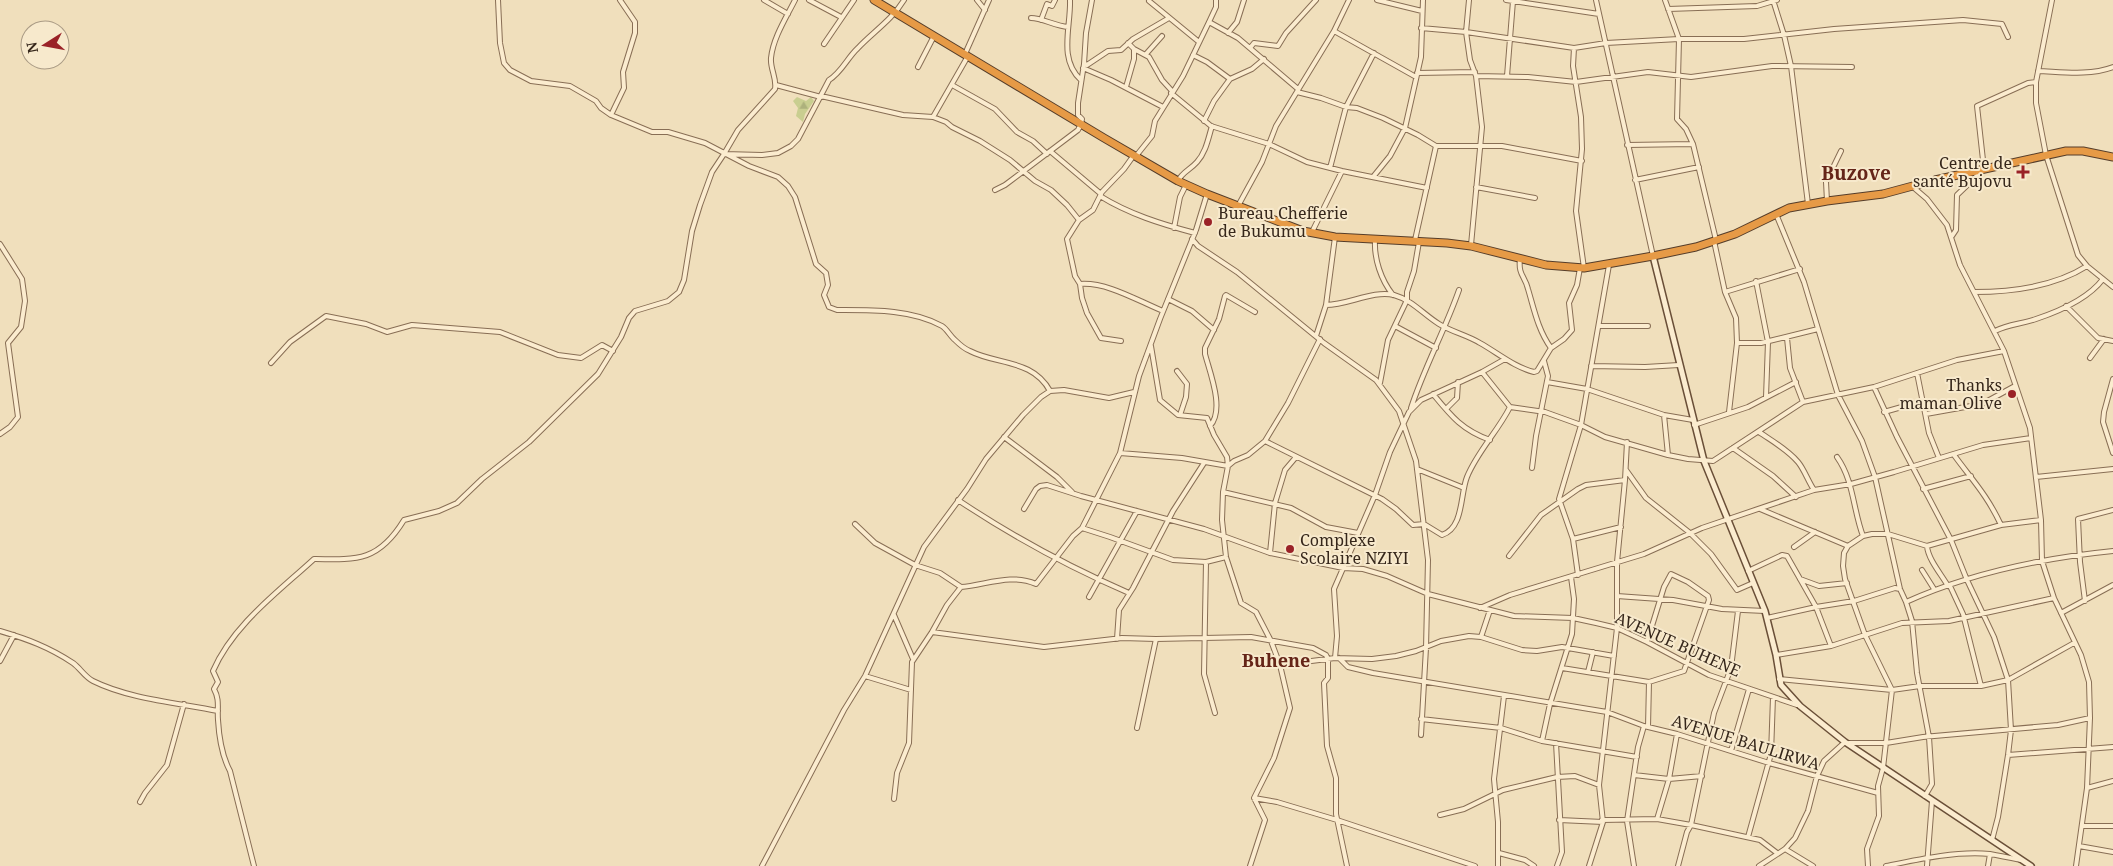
<svg xmlns="http://www.w3.org/2000/svg" width="2113" height="866" viewBox="0 0 2113 866" font-family="'Noto Serif',serif">
<style>
.forest{fill:url(#forest-firs)}
.lines{fill:none;stroke-linecap:round;stroke-linejoin:round}
.street-casing{stroke:#886e55;stroke-width:6}
.secondary-casing{stroke:#6a4f38;stroke-width:8}
.highway-casing{stroke:#553d2a;stroke-width:9}
.street{stroke:#fbeccf;stroke-width:4}
.secondary{stroke:#fbeccf;stroke-width:5}
.highway{stroke:#e69a46;stroke-width:7}
.poi-dot{fill:#9a2227;stroke:#f7e9cc;stroke-width:2}
.labels{text-anchor:middle;dominant-baseline:central;stroke-width:4;stroke-linejoin:round;paint-order:stroke}
.poi-label{font-size:16px;fill:#36271b;stroke:#f7e9cc;text-anchor:end}
.street-label{font-size:16px;fill:#36271b;stroke:#f7e9cc}
.neighbourhood-label{font-size:18px;font-weight:bold;fill:#652518;stroke:#f7e9cc}
.quarter-label{font-size:19px;font-weight:bold;fill:#652518;stroke:#f7e9cc}
</style>
<defs>
<pattern id="forest-firs" width="22" height="20" patternUnits="userSpaceOnUse" patternTransform="scale(1.25)"><rect width="22" height="20" fill="#c9ce90"/><path d="M5 1l3.5 6h-7zM16 11l3.5 6h-7z" fill="#adb17c"/></pattern>
</defs>
<rect width="100%" height="100%" fill="#f0dfbc"/>
<path class="forest" d="M 797,97 L 806,101 L 811,97 L 814,101 L 805,114 L 803,122 L 796,116 L 798,108 L 793,101 Z"/>
<g class="lines">
<g class="street-casing">
<path id="street" d="M 498,0 L 500,43 L 504,63 L 510,70 L 531,81 L 570,86 L 596,101 L 601,108 L 611,115 L 652,132 L 668,132 L 705,143 L 749,166 L 778,177 L 788,186 L 795,197 L 816,264 L 826,273 L 828,285 L 824,295 L 829,307 L 837,310 C 871,310 912,309 942,326 C 947,329 950,336 955,340 C 959,344 965,349 970,351 C 997,365 1033,359 1050,391
M 764,0 L 788,14
M 809,0 L 841,17
M 977,0 L 985,10
M 1070,0 C 1071,27 1058,59 1081,80
M 1377,0 L 1422,11
M 1469,0 L 1466,32 L 1470,60 L 1476,76 L 1482,127 L 1471,245
M 1506,0 L 1599,14
M 1596,0 L 1653,256
M 1665,0 L 1679,39 L 1677,119 L 1686,129 L 1693,144 L 1716,240
M 1773,0 L 1784,35 L 1791,66 L 1808,204
M 2052,0 L 2036,82 L 2036,103 L 2046,155 L 2078,255 L 2087,266 L 2113,287
M 1149,1 L 1199,42
M 1668,9 L 1757,6 L 1777,0
M 1031,18 C 1042,18 1055,26 1068,27
M 1041,20 L 1047,4 L 1052,6 L 1055,0
M 1209,22 L 1238,38 L 1298,89
M 1421,28 L 1466,32 L 1574,48 L 1606,43 L 1679,39 L 1744,39 L 1834,29 L 1963,20 L 2002,24 L 2008,37
M 1334,31 L 1416,77
M 1228,33 L 1237,22 L 1244,0
M 824,44 L 854,0
M 1250,48 L 1254,43 L 1278,46 L 1286,33 L 1316,0
M 1574,48 L 1573,66 L 1581,117 L 1582,149 L 1576,211 L 1584,268
M 1134,49 L 1149,57 L 1162,80 L 1172,91
M 965,54 L 989,0
M 1146,54 L 1162,36
M 1193,55 L 1207,62 L 1230,79 L 1252,69 L 1264,59
M 1084,64 L 1087,65 L 1108,51 L 1121,50 L 1133,39 L 1169,18
M 918,67 L 934,36
M 1083,68 L 1111,80 L 1163,107
M 2038,71 C 2063,72 2089,76 2113,67
M 1417,73 L 1475,72
M 1476,76 L 1528,77 L 1576,82 L 1648,72 L 1691,77 L 1772,66 L 1852,67
M 1507,76 L 1513,1
M 776,85 L 821,97
M 952,85 L 995,109 L 1017,132 L 1033,141 L 1047,154
M 1126,87 L 1134,59 L 1134,49 L 1128,43
M 1297,92 L 1321,98 L 1346,107 L 1357,108 L 1383,118 L 1418,135 L 1436,146 L 1502,146 L 1582,161
M 1171,93 L 1211,126 L 1269,144 L 1307,162 L 1342,171 L 1427,188
M 821,96 L 903,115 L 933,117 L 946,122 L 952,127 L 980,141 L 1010,160 L 1035,181 L 1051,190 L 1067,205 L 1079,220
M 611,115 L 624,88 L 623,72 L 635,33 L 635,22 L 620,0
M 933,117 L 968,56
M 1204,121 L 1214,101 L 1230,79
M 1627,145 L 1693,144
M 1050,151 L 1101,194
M 724,154 L 738,130 L 775,89 C 777,78 770,69 771,58 C 773,38 786,18 795,0
M 1136,156 L 1152,136 L 1155,121 L 1183,76 L 1209,22 L 1216,7 L 1216,0
M 1330,168 L 1346,107 L 1374,53
M 1373,177 L 1390,156 L 1405,128 L 1421,57 L 1423,0
M 1635,180 L 1699,167
M 1178,181 C 1182,172 1190,170 1197,162 C 1206,152 1208,139 1212,126
M 1476,187 L 1535,198
M 1913,187 L 1927,199 L 1947,225 L 1960,265 L 2004,351 L 2030,428 L 2041,520 L 2042,561 L 2054,598 L 2081,655 L 2089,682 L 2090,718 L 2087,788 L 2076,866
M 995,190 L 1005,185 L 1078,130 L 1081,124 L 1082,119 L 1078,115 L 1078,103 L 1084,64 L 1086,33 L 1092,0
M 1100,196 C 1129,214 1161,224 1195,233
M 1827,201 L 1826,182 L 1841,151
M 1238,206 L 1262,162 L 1276,126 L 1334,31 L 1349,0
M 1776,214 L 1804,282 L 1838,395 L 1862,441 L 1875,477 L 1900,589 L 1906,602 L 1912,621 L 1917,673 L 1929,737 L 1932,784 L 1925,796
M 1174,228 L 1180,197 L 1186,185
M 1312,232 L 1342,171
M 1952,236 L 1956,230 L 1957,195 L 1984,169 L 1977,106 L 2028,83 L 2036,82
M 1192,239 L 1198,246 L 1237,272 L 1324,343 L 1376,380 L 1399,411 L 1416,461 L 1428,560 L 1426,648 L 1421,735
M 1375,240 C 1374,259 1381,280 1393,295
M 1415,240 L 1436,146
M 1714,241 L 1725,292 L 1736,318 L 1737,343 L 1729,412
M 0,244 L 22,279 L 25,301 L 21,327 L 8,343 L 18,417 L 10,427 L 0,434
M 1520,259 C 1518,275 1525,276 1528,289 C 1534,309 1538,330 1551,348
M 1756,281 L 1768,342 L 1766,397
M 1080,284 C 1108,282 1138,301 1163,311
M 1725,292 L 1800,269
M 1974,292 C 2013,292 2054,287 2087,266
M 1168,299 L 1192,311 L 1214,330
M 1326,305 C 1348,305 1373,290 1394,295 C 1412,300 1423,314 1439,324 C 1452,332 1467,335 1480,343 C 1498,353 1514,367 1534,372 L 1537,371 L 1551,348 L 1564,339 L 1572,330 L 1569,303 L 1577,285 L 1580,268
M 2066,306 L 2098,338 L 2113,341
M 1395,326 L 1436,348
M 1599,326 L 1648,326
M 1995,331 C 2008,324 2022,324 2036,319 C 2060,311 2088,299 2103,279
M 1316,336 L 1326,305 L 1335,237
M 1787,338 L 1790,368 L 1803,402
M 1121,341 L 1101,338 L 1087,313 L 1082,298 L 1080,284 L 1075,276 L 1067,239 L 1079,220 L 1093,210 L 1102,192 L 1124,169 L 1134,155
M 1737,343 L 1761,343 L 1818,329
M 1151,346 L 1160,400 L 1178,415 L 1207,418 L 1214,435 L 1227,457 L 1228,466 L 1223,492 L 1222,520 L 1226,557 L 1241,603 L 1256,612 L 1271,641 L 1280,665 L 1290,708 L 1274,758 L 1254,798 L 1265,820 L 1250,866
M 2090,358 L 2104,339
M 271,363 L 290,342 L 326,316 L 366,324 L 387,332 L 412,325 L 500,332 L 558,355 L 581,358 L 602,345 L 613,351
M 1591,366 L 1645,367 L 1679,365
M 1177,371 L 1187,384 L 1186,397 L 1180,415
M 1482,372 L 1510,407 L 1545,412 L 1581,425 L 1605,437 L 1668,455 L 1688,459 L 1713,461 L 1803,402 L 1874,387 L 1957,360 L 2004,351
M 1917,373 L 1929,433 L 1939,458
M 2113,379 L 2104,412 L 2103,422 L 2113,453
M 1547,382 L 1587,389 L 1664,415 L 1693,420
M 1380,383 L 1388,340 L 1407,300 L 1407,292 L 1414,271 L 1419,242
M 1874,387 L 1897,437 L 1951,540 L 1967,580 L 1994,637 L 2008,680 L 2011,730 L 2008,755 L 1998,817 L 1992,840
M 1433,394 C 1451,416 1462,430 1490,440
M 1411,408 C 1424,368 1445,330 1459,290
M 1446,409 L 1457,398 L 1458,382
M 1884,412 L 1923,401
M 1926,414 L 1982,404 L 2015,386
M 1664,415 L 1668,455
M 1694,425 L 1748,407 L 1796,382
M 1210,426 C 1225,410 1210,373 1205,354 L 1205,348 L 1219,319 L 1225,296 L 1226,295 L 1255,312
M 1759,432 C 1772,441 1787,449 1798,462 C 1804,469 1808,481 1814,490
M 1004,437 L 1057,477 L 1072,492
M 1265,441 L 1382,499 L 1396,509 L 1413,525 L 1424,524 L 1442,535 C 1464,528 1460,494 1467,477 C 1477,452 1498,431 1510,407
M 1733,448 L 1773,476 L 1796,497
M 1120,453 L 1182,458 L 1228,466 L 1234,461 L 1248,455 L 1265,441 L 1288,403 L 1320,339
M 1954,455 C 1973,481 1987,495 2001,525
M 1837,457 C 1854,481 1853,510 1863,536
M 1532,468 L 1536,436 L 1548,376 L 1544,361
M 1417,469 L 1464,488
M 1626,470 L 1646,498 L 1690,533 L 1711,554 L 1737,590 L 1753,583
M 2036,477 L 2113,469
M 1923,489 L 1971,476
M 1223,492 L 1291,508 L 1326,527 L 1358,533
M 958,500 C 1012,536 1069,567 1129,593
M 1024,509 L 1036,489 L 1040,486 L 1047,485 L 1081,496 L 1204,529 L 1270,553 L 1343,568 L 1363,569 L 1387,576 L 1428,594 L 1514,616 L 1573,618 L 1596,623 L 1617,628 L 1647,642 L 1709,675 L 1797,705
M 1760,509 L 1848,546
M 855,524 L 875,543 L 915,565 L 940,573 L 961,587 C 986,585 1011,573 1036,584 L 1073,536 L 1082,528 L 1120,453 L 1139,376 L 1160,319 L 1196,230 L 1207,194
M 1082,528 L 1110,537 L 1173,560 L 1206,562
M 1573,539 L 1621,527
M 1927,546 C 1928,559 1941,574 1948,586
M 1794,547 L 1815,532
M 1270,553 L 1275,503 L 1285,470 L 1296,457
M 1509,556 L 1541,515 L 1578,489 L 1586,485 L 1625,480
M 1922,570 L 1934,589
M 1748,571 L 1782,555 L 1787,556 L 1816,607 L 1831,646
M 1578,575 L 1573,539 L 1559,499 L 1581,425 L 1609,265
M 1800,579 L 1819,586 L 1847,583
M 1950,586 L 1963,614 L 1981,686
M 1617,596 L 1673,600 L 1722,609 L 1765,611
M 1089,597 L 1137,511
M 2085,601 L 2080,562 L 2078,519 L 2113,510
M 1906,602 C 1970,573 2043,558 2113,551
M 1480,608 L 1510,595 L 1644,554 L 1702,528 L 1814,490 L 1851,484 L 1894,472 L 1983,445 L 2031,438
M 2061,613 L 2113,585
M 894,615 L 913,659
M 1767,618 L 1816,607 L 1854,601 L 1895,588 L 1900,589
M 0,631 C 27,639 49,647 73,663 C 80,668 85,677 93,681 C 129,699 179,703 218,711
M 932,632 L 947,605 L 961,587
M 1481,637 L 1490,610
M 1117,639 L 1119,610 L 1133,588 L 1173,511 L 1204,463
M 1776,655 L 1831,646 L 1902,623 L 1949,621 L 2054,598
M 1335,658 L 1337,636 L 1334,589 L 1375,495 L 1390,452 L 1409,412 L 1421,400 L 1482,372 L 1505,359
M 1339,658 L 1348,667 L 1373,673 L 1607,712 L 1644,726 L 1677,734 L 1769,763 L 1878,793
M 0,661 L 14,635
M 1280,665 L 1335,658 L 1372,659 L 1396,656 L 1416,651 L 1441,641 L 1469,636 L 1481,637 L 1522,650 L 1537,651 L 1562,647 L 1614,656
M 1562,668 L 1649,682 L 1684,671 L 1709,600 L 1708,596 L 1688,582 L 1671,574 L 1664,587 L 1647,642
M 1588,672 L 1593,652
M 865,676 L 911,690
M 1779,679 L 1892,690 L 1920,686 L 1981,686 L 2008,680 L 2074,643
M 1215,713 L 1204,674 L 1206,562 L 1226,557
M 1421,719 L 1501,728 L 1542,741 L 1637,757
M 1648,727 L 1649,682
M 1137,728 L 1156,639
M 1542,741 L 1550,704 L 1572,634 L 1574,599 L 1571,577
M 1556,743 L 1562,852 L 1557,866
M 1849,743 L 1886,743 L 1923,737 L 2058,725 L 2090,718
M 1731,751 L 1749,689
M 2008,755 L 2113,747
M 1634,775 L 1669,779 L 1702,776
M 2087,788 L 2113,781
M 1254,798 L 1277,802 L 1337,820 L 1475,866
M 894,799 L 897,773 L 909,743 L 912,662 L 932,632 L 1044,647 L 1122,638 L 1156,639 L 1251,637 L 1313,648 L 1326,655 L 1328,659 L 1328,678 L 1324,683 L 1327,746 L 1336,778 L 1336,814 L 1347,866
M 140,802 L 145,793 L 167,765 L 184,704
M 1440,815 L 1464,809 L 1503,790 L 1557,777 L 1575,776 L 1599,785
M 1657,819 L 1669,779 L 1677,734
M 1559,820 L 1603,822
M 1602,820 L 1657,819 L 1691,825 L 1760,840 L 1777,853
M 2083,826 L 2113,826
M 1748,837 L 1771,754 L 1773,697
M 2079,846 L 2113,852
M 1785,849 L 1813,866
M 1499,853 L 1525,860 L 1534,866
M 254,866 L 230,771 C 222,756 219,737 218,720 C 217,708 220,700 214,689 L 218,682 L 213,671 C 233,625 277,593 314,559 C 358,560 379,561 404,520 L 439,511 L 457,503 L 482,479 L 529,442 L 598,374 L 621,337 L 629,318 L 635,311 L 668,301 L 679,292 L 684,280 L 692,231 L 700,205 L 712,172 L 724,154 L 762,155 L 778,153 L 791,146 L 798,139 L 829,80 C 842,72 847,58 858,48 C 873,32 892,20 904,0
M 762,866 L 844,710 L 865,676 L 924,547 L 967,489 L 986,459 L 1023,415 L 1041,397 L 1050,391 L 1064,390 L 1109,398 L 1134,392
M 1498,866 L 1498,822 L 1494,779 L 1504,696
M 1589,866 L 1603,822 L 1599,785 L 1617,628 L 1617,562 L 1625,480 L 1627,442
M 1634,866 L 1627,821 L 1638,747 L 1644,726
M 1678,866 L 1687,832 L 1691,825 L 1714,713 L 1731,668 L 1738,611
M 1759,866 L 1785,849 L 1795,838 L 1808,811 L 1817,776 L 1824,761 L 1845,742
M 1868,866 L 1867,849 L 1879,816 L 1878,786 L 1883,768 L 1892,690 L 1865,635 L 1845,579 L 1843,566 L 1844,553 L 1848,546 L 1863,536 L 1872,534 L 1888,534 L 1927,546 L 2001,525 L 2041,520
M 1886,866 C 1920,859 1956,851 1990,854 C 2001,856 2011,858 2021,860
M 1927,866 L 1932,801
M 1988,866 L 1990,854"/>
</g>
<g class="secondary-casing">
<path id="secondary" d="M 1653,256 L 1704,461 L 1765,611 L 1776,655 L 1781,685 L 1800,706 L 1845,742 L 2031,866"/>
</g>
<g class="highway-casing">
<path id="highway" d="M 874,0 L 1104,138 L 1178,181 L 1207,194 L 1303,231 L 1335,237 L 1447,243 L 1471,246 L 1546,265 L 1584,268 L 1653,256 L 1696,247 L 1735,234 L 1789,208 L 1827,201 L 1883,194 L 1935,180 L 2066,151 L 2083,151 L 2113,157"/>
</g>
<use href="#street" class="street"/>
<use href="#secondary" class="secondary"/>
<use href="#highway" class="highway"/>
</g>
<g class="poi-dot">
<path d="M2020.5 164.5h5v5h5v5h-5v5h-5v-5h-5v-5h5z"/>
<circle cx="1208" cy="222" r="5"/>
<circle cx="2012" cy="394" r="5"/>
<circle cx="1290" cy="549" r="5"/>
</g>
<g class="labels">
<g class="poi-label">
<text x="2012" y="163">Centre de<tspan x="2012" dy="18">santé Bujovu</tspan></text>
<text x="1218" y="213" text-anchor="start">Bureau Chefferie<tspan x="1218" dy="18">de Bukumu</tspan></text>
<text x="2002" y="385">Thanks<tspan x="2002" dy="18">maman Olive</tspan></text>
<text x="1300" y="540" text-anchor="start">Complexe<tspan x="1300" dy="18">Scolaire NZIYI</tspan></text>
</g>
<g class="street-label">
<text transform="translate(1678 644) rotate(24)">AVENUE BUHENE</text>
<text transform="translate(1746 742) rotate(17)">AVENUE BAULIRWA</text>
</g>
<g class="neighbourhood-label">
<text x="1276" y="660">Buhene</text>
</g>
<g class="quarter-label">
<text x="1856" y="173">Buzove</text>
</g>
</g>
<g transform="translate(45 45) rotate(259)"><circle r="24" fill="#f7e9cc" stroke="#aa9b85"/>
<path d="M0-4L9 19L0 12L-9 19Z" fill="#9a2227"/>
<text y="-8" font-size="14" font-weight="bold" text-anchor="middle" fill="#36271b">N</text>
</g>
</svg>
